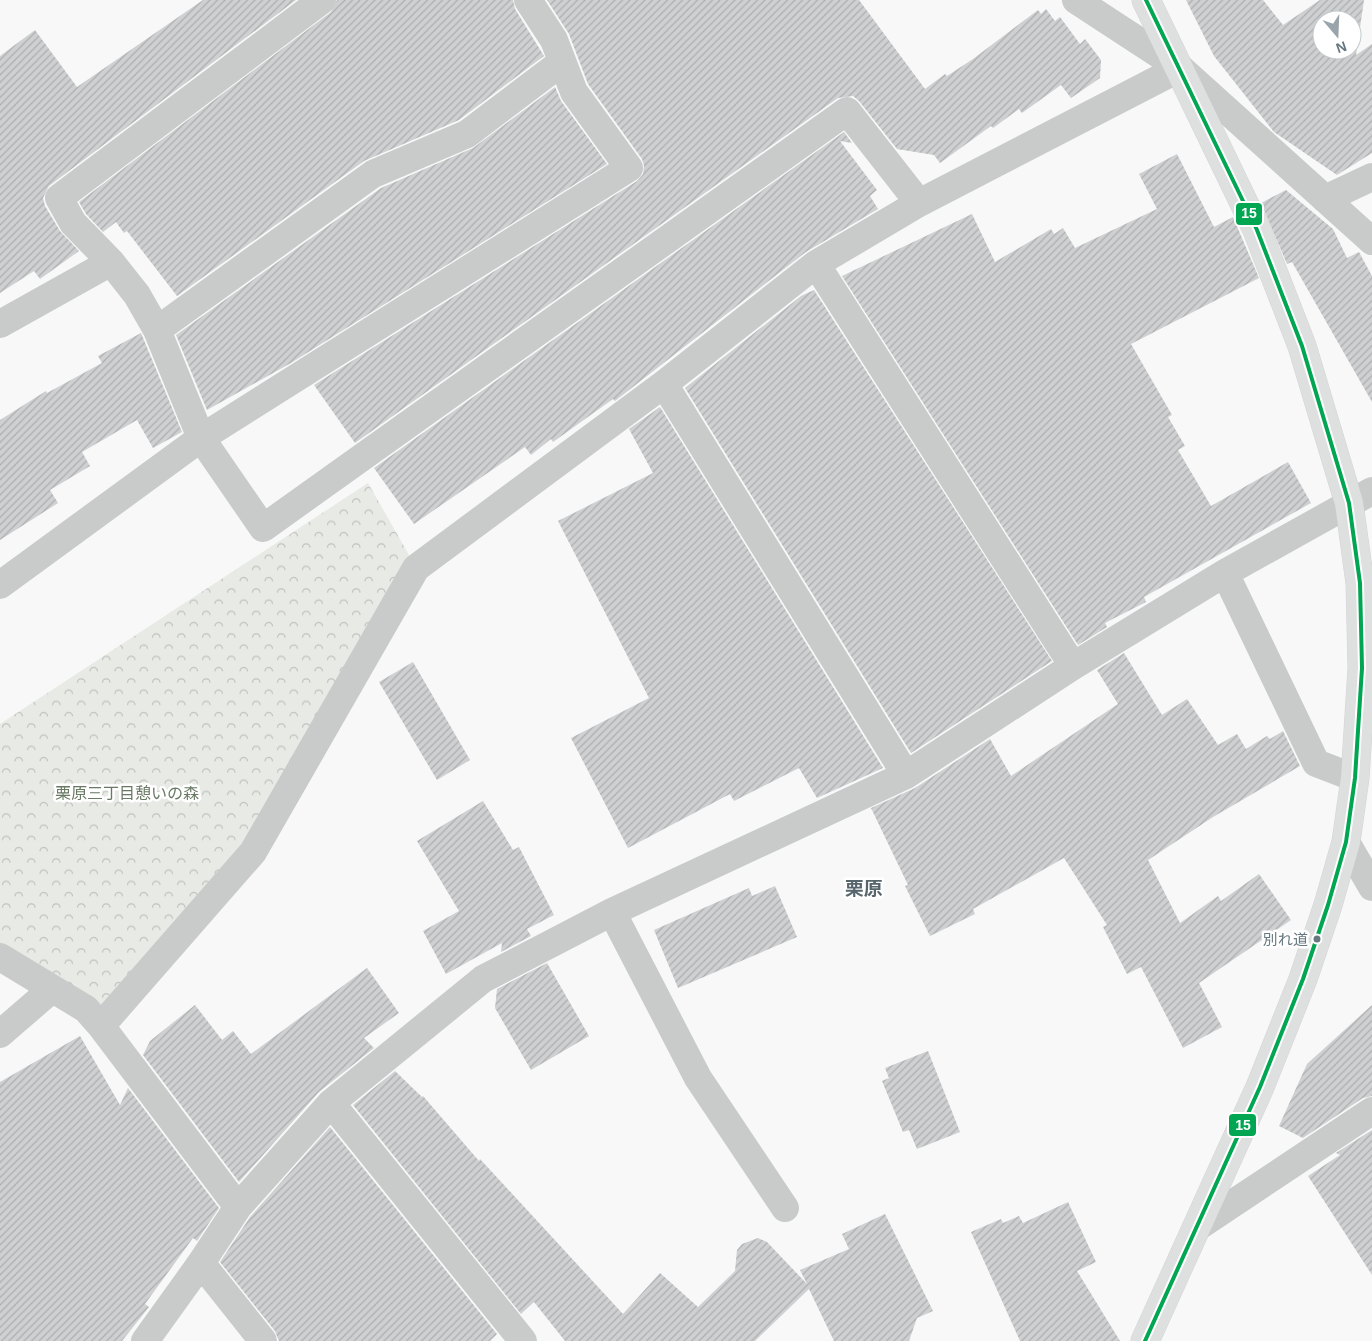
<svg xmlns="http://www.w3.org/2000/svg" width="1372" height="1341" viewBox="0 0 1372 1341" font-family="Helvetica,'Noto Sans JP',sans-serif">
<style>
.park{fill:url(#park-crowns)}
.building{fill:url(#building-hatch);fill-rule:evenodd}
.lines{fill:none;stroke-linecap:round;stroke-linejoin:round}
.major-casing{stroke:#d4d5d6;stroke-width:29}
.minor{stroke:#c9cbcb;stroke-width:28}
.major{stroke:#dedfdf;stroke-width:28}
.bus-1-casing{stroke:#fff;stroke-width:8}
.bus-1{stroke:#00a651;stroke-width:4}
.bus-dot{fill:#667880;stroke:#fff;stroke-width:2}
.labels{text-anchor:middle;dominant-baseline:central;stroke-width:5;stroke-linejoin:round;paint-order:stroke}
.bus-label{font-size:15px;fill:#667880;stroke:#fff;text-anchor:end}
.park-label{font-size:16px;fill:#6a7964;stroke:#fff}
.quarter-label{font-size:19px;font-weight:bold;fill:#57656c;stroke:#fff}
.line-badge{stroke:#fff;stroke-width:2}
.badge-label{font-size:14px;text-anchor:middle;font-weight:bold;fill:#fff}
</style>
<defs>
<pattern id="park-crowns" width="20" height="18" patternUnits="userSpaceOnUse" patternTransform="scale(1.25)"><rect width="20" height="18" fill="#e8eae5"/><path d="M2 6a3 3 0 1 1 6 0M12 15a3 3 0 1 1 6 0" fill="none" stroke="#c0c2bf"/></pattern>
<pattern id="building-hatch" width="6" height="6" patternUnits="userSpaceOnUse" patternTransform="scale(1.25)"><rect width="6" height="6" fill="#cfd0d1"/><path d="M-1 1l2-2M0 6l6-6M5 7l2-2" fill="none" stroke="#acaeaf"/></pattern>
</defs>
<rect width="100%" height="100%" fill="#f8f8f8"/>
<path class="park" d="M 368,483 L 409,555 L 247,847 L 100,1016 L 12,955 L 0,943 L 0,724 Z"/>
<path class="building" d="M 203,0 L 296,0 L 49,186 L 43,198 L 45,206 L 60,231 L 79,251 L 40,279 L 34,271 L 0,293 L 0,56 L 35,30 L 77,87 Z
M 337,0 L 513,0 L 515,9 L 544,56 L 459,120 L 364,161 L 177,296 L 127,231 L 124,233 L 116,222 L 103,232 L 86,214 L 79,202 L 331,12 Z
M 547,0 L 859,0 L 925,89 L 945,74 L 947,76 L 973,59 L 1038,10 L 1041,14 L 1046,9 L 1055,21 L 1060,17 L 1080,44 L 1085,39 L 1101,60 L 1100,78 L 1071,98 L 1061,85 L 1022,113 L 1019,109 L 993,128 L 991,126 L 940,163 L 934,155 L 897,149 L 859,101 L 853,96 L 838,98 L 355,443 L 314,385 L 637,181 L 643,174 L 644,166 L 642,159 L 588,84 L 569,34 Z
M 1186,0 L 1263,0 L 1283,25 L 1320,0 L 1364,0 L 1356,55 L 1372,44 L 1372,153 L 1337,175 L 1274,132 L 1214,56 ZM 1322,20 L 1352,20 L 1352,50 L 1322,50 Z
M 555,87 L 561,101 L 607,164 L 291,363 L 207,410 L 176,335 L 381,188 L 473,148 Z
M 844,132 L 852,143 L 840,141 L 877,190 L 870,196 L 878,209 L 806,252 L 615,401 L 613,399 L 553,442 L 551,439 L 531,455 L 525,447 L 414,524 L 374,468 Z
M 1177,154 L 1214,227 L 1233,217 L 1259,278 L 1131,344 L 1172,415 L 1168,417 L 1185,446 L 1178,450 L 1211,506 L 1288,462 L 1311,503 L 1144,597 L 1146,602 L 1105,623 L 1107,627 L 1078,645 L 842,276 L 972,214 L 995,262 L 1051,229 L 1054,234 L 1063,228 L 1075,248 L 1157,209 L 1139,174 Z
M 1286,190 L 1333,229 L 1347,258 L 1359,252 L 1372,276 L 1372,402 L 1292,262 L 1287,264 L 1261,203 Z
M 814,290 L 1052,661 L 911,753 L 685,388 L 801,296 Z
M 141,333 L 182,432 L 153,448 L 137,420 L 82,452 L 90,466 L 50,490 L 58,503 L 0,540 L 0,420 L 46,391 L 47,393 L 102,363 L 98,356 Z
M 660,407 L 883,768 L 817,798 L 799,768 L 734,801 L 730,794 L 628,848 L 571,738 L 649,698 L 558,521 L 653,473 L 629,429 Z
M 1124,653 L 1162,715 L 1187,699 L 1218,745 L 1237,734 L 1246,749 L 1267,736 L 1270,739 L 1283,731 L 1300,766 L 1213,817 L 1148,860 L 1180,923 L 1218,896 L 1221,901 L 1259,874 L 1291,920 L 1199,983 L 1222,1027 L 1183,1048 L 1141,967 L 1127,974 L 1103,927 L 1107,925 L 1064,858 L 973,909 L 975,914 L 930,936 L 905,886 L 908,885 L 871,808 L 915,788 L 990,739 L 1011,776 L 1118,704 L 1097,670 Z
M 413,662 L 470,760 L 437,780 L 379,682 Z
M 483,801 L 513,850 L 519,847 L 554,915 L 527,929 L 531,936 L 501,952 L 502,943 L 446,974 L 423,931 L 459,911 L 417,841 Z
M 775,886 L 797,937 L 678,988 L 654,930 L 749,888 L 752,896 Z
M 547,963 L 589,1036 L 531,1070 L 495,1008 L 497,989 Z
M 367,968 L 399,1013 L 364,1038 L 374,1048 L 319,1092 L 239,1182 L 143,1055 L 150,1041 L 195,1005 L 222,1040 L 233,1031 L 251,1054 Z
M 1372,1005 L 1372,1096 L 1363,1098 L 1303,1138 L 1279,1126 L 1307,1064 Z
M 80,1036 L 120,1105 L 128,1088 L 219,1208 L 197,1241 L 193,1238 L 145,1304 L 149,1307 L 122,1341 L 0,1341 L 0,1082 Z
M 928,1051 L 960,1132 L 917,1149 L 909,1130 L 903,1132 L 882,1081 L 889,1078 L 885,1068 Z
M 395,1071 L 422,1097 L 423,1096 L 479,1161 L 480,1159 L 623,1314 L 660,1273 L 698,1307 L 735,1271 L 737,1250 L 742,1244 L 758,1238 L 767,1242 L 807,1284 L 800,1270 L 849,1249 L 842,1234 L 885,1214 L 933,1311 L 917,1318 L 909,1341 L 834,1341 L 809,1289 L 755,1341 L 565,1341 L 534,1302 L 521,1314 L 353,1105 Z
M 330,1127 L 497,1334 L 490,1341 L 279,1341 L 275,1331 L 220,1262 L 250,1217 Z
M 1372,1130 L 1372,1275 L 1308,1176 L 1340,1155 L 1336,1153 Z
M 1068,1202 L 1096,1262 L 1077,1271 L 1120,1341 L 1020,1341 L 971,1232 L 1001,1219 L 1003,1223 L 1019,1216 L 1023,1223 Z"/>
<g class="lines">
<g class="major-casing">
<path id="major" d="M 1145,1341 L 1260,1087 L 1303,979 L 1328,905 L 1346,842 L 1355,778 L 1362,668 L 1360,583 L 1349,503 L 1302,346 L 1257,230 L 1146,0"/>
</g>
<path class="minor" d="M 322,0 L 59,198 L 73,223 L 111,262 L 137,295 L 157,330 L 201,438 L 263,528 L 847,111 L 919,203
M 1076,0 L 1180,68 L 1372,241
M 1325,199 L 1372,177
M 816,264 L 1073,666
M 0,324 L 111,262
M 157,330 L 373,174 L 467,134 L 562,62
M 664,384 L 906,775
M 1225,573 L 1316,763 L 1355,778
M 0,585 L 201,438 L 629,168 L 574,92 L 554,40 L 528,0
M 1346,842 L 1372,887
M 612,912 L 698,1078 L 785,1208
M 0,957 L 86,1009 L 101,1026 L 238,1207
M 101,1026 L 253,852 L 416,568 L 664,384 L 816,264 L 919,203 L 1180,68
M 0,1034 L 52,989
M 331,1103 L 523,1341
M 1199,1226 L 1372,1111
M 201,1263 L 263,1341
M 145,1341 L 201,1263 L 238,1207 L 331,1103 L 483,979 L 612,912 L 906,775 L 1073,666 L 1225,573 L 1372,491"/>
<use href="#major" class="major"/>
<g class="bus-1-casing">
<path id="bus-1" d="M 1145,1341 L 1260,1087 L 1303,979 L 1328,905 L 1346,842 L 1355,778 L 1362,668 L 1360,583 L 1349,503 L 1302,346 L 1257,230 L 1146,0"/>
</g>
<use href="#bus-1" class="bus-1"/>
</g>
<circle class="bus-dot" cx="1317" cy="939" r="4.5"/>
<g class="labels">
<g class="bus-label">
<text x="1308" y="939">別れ道</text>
</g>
<g class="park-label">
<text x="127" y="793">栗原三丁目憩いの森</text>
</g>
<g class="quarter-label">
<text x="864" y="888">栗原</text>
</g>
</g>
<g class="line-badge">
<rect x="1235" y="202" width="28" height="24" rx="5" fill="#00a651"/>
<rect x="1228" y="1113" width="29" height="24" rx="5" fill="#00a651"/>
</g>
<g class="badge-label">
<text x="1249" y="218">15</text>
<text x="1243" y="1130">15</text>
</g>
<g transform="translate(1337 35) rotate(161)"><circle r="24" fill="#ffffff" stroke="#c2c9cc"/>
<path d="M0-4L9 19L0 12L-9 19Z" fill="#99a5aa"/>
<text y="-8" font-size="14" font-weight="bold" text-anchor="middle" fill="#667880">N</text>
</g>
</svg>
